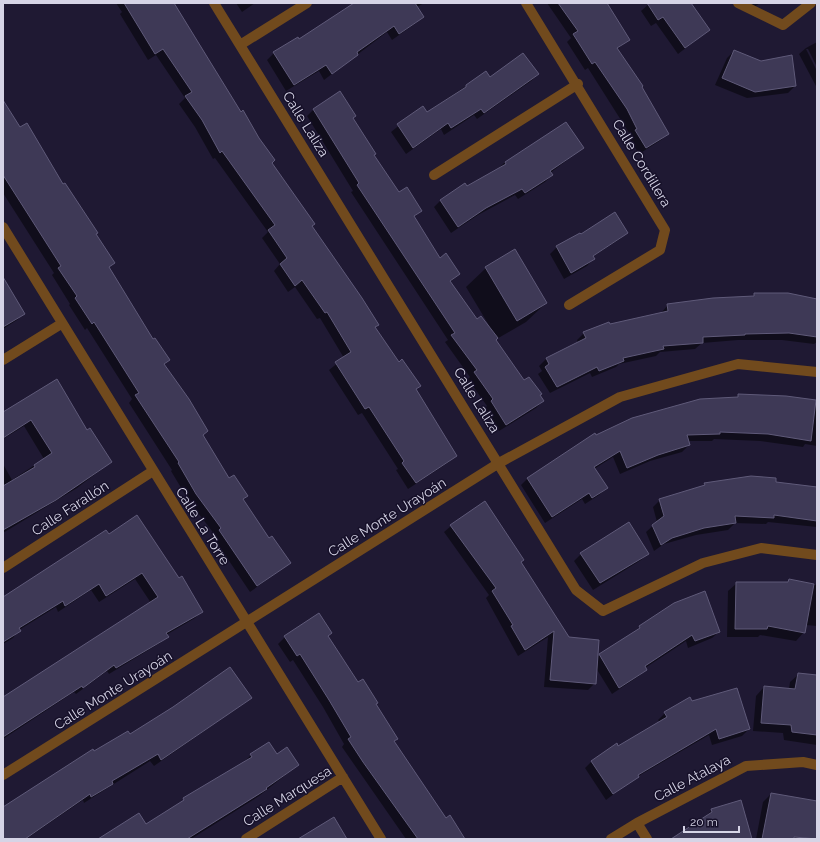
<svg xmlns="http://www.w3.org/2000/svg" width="820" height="842" viewBox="0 0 820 842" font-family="Raleway,sans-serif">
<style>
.shadow{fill:#0007}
.building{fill:#3e3956;stroke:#5f5a79}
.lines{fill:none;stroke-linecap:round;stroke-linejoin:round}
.minor{stroke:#714a1d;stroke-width:10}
.labels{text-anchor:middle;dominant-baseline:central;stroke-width:3;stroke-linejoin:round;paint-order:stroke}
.street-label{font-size:14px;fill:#d6d4e6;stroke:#161029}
</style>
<rect width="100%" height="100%" fill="#1f1933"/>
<path class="shadow" d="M 116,3 L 173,3 L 311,226 L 377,325 L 375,328 L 398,363 L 419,386 L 416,390 L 456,455 L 449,462 L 408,489 L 396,470 L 398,469 L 362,413 L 358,415 L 329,370 L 344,358 L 320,318 L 317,319 L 295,287 L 288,292 L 274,271 L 280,264 L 262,238 L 268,232 L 215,158 L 213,159 L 195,127 L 179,104 L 185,98 L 156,55 L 148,60 L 120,14 L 122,12 Z
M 236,3 L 255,3 L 242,12 Z
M 356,3 L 424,3 L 417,7 L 423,17 L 416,23 L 392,40 L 387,32 L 324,80 L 319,71 L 286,91 L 267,60 L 274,53 L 299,41 Z
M 547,3 L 601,3 L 629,40 L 617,49 L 668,134 L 661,140 L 639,154 L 629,138 L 631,136 L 588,68 L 585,70 L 567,42 L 571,38 Z
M 650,3 L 690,3 L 709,30 L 678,54 L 656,23 L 651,26 L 641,11 Z
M 750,3 L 760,3 L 749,11 L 747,10 Z
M 817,42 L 817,67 L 808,49 L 806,49 L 817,71 L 817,88 L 799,54 L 806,48 Z
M 734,51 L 795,86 L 788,93 L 747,98 L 715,85 L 727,58 Z
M 538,74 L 531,81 L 477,119 L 474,115 L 444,135 L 441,129 L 406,154 L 391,132 L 422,107 L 426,113 L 466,86 Z
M 3,102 L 20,128 L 63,185 L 113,263 L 108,268 L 153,341 L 169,360 L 164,365 L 207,431 L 202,436 L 228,480 L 247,496 L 243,500 L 269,539 L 290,563 L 250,592 L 213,537 L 215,535 L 189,501 L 171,471 L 172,470 L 129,403 L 132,399 L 87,328 L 85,330 L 69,305 L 70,304 L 52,275 L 54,273 L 3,193 Z
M 314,109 L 352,119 L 373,156 L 399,194 L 421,210 L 414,217 L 440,259 L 459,274 L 450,282 L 477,320 L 490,327 L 466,287 L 486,268 L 546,303 L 526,322 L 495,340 L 524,381 L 541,394 L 539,396 L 543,401 L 536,408 L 499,431 L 485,408 L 487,406 L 468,379 L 470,377 L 445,342 L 448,340 L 351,192 L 353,191 L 307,116 Z
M 583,148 L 550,173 L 552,175 L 545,182 L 518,199 L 515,195 L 478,215 L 451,233 L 434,207 L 441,200 L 498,169 L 505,162 Z
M 626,233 L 620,239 L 592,257 L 593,259 L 587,266 L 564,279 L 550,254 L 557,247 Z
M 3,279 L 24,313 L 17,320 L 3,329 Z
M 755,294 L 817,300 L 817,342 L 814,344 L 782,340 L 738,340 L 702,343 L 695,349 L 660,352 L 656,356 L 619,364 L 616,367 L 592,377 L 590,373 L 550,393 L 538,374 L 542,371 L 539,366 L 546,359 L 578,343 L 577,340 L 584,333 L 609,325 L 661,313 L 668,305 L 751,297 Z
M 739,395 L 786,397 L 817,402 L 817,446 L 805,444 L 803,447 L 760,441 L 714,439 L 712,441 L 688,441 L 689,445 L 682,452 L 650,461 L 620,474 L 613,457 L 594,469 L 606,488 L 599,495 L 585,504 L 582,499 L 545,523 L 521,485 L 528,478 L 595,436 L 736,398 Z
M 3,413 L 87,431 L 111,462 L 77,488 L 3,533 L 3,464 L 12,480 L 44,459 L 24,426 L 3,439 Z
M 775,483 L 817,488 L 817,527 L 768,522 L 766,524 L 735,523 L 728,530 L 696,535 L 664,544 L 654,551 L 646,532 L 657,522 L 653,507 L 660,500 L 701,487 L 705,484 Z
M 451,526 L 520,563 L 568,638 L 597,657 L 633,634 L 640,627 L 719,632 L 712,638 L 688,648 L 686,641 L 645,668 L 646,669 L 639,676 L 612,694 L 596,668 L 595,683 L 588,690 L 544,687 L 548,637 L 518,656 L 486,598 L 489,595 L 444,532 Z
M 106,532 L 202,611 L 195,618 L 166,635 L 167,637 L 160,643 L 109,674 L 107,671 L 76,694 L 74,692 L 3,739 L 3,698 L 151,603 L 135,579 L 99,602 L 91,590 L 58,612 L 56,607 L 19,630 L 13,638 L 3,644 L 3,598 Z
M 581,554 L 647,554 L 641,560 L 593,590 L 574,561 Z
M 789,580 L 817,585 L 817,626 L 806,625 L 804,632 L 796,641 L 760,635 L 758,637 L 727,637 L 728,591 L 737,583 L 786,583 Z
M 318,614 L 327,636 L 397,739 L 394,742 L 445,819 L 464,839 L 406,839 L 342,747 L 344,744 L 323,707 L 293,660 L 290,662 L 278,644 L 285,637 Z
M 799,674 L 817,676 L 817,745 L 784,740 L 783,733 L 753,731 L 756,696 L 764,687 L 789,689 L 790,682 Z
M 250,698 L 243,704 L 154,766 L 150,761 L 84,803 L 83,800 L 26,839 L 3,839 L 3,809 L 94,752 L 129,736 Z
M 665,713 L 749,729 L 742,736 L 712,745 L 709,735 L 635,778 L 606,800 L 585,768 L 592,761 L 660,723 L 658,720 Z
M 251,755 L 277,755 L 298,765 L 259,796 L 191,839 L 102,839 L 146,825 L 244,762 Z
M 771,794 L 817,801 L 817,839 L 756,839 L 763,802 Z
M 712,810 L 751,839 L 673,839 L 705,817 Z"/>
<path class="building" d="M 124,3 L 174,3 L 241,112 L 243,110 L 259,138 L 275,160 L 272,163 L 315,224 L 312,226 L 362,298 L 379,325 L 375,327 L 399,362 L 402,359 L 421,386 L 416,389 L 457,456 L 416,483 L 402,463 L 404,461 L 369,407 L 365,409 L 335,362 L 351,352 L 327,312 L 325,313 L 302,280 L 295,286 L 280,264 L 287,258 L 268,230 L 275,225 L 222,151 L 220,153 L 202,120 L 185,96 L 192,92 L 163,49 L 155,54 Z
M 354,3 L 415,3 L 424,17 L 399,34 L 394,26 L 357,52 L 358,55 L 332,74 L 326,65 L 294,85 L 273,52 L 298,37 L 299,39 Z
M 558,3 L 607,3 L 630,40 L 617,48 L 643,86 L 642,87 L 669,134 L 646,148 L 635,130 L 637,129 L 627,109 L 595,62 L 592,64 L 573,34 L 578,31 Z
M 647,3 L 691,3 L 710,30 L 685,48 L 663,17 L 658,20 Z
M 734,50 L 761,61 L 792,55 L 796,86 L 755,92 L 722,78 Z
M 523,53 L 539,74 L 484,113 L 481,109 L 451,128 L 448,123 L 413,148 L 397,124 L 423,106 L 427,112 L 466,87 L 466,85 L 486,71 L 490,77 Z
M 340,91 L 356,116 L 353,118 L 376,154 L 374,155 L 399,192 L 407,187 L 422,211 L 414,216 L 440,258 L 446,253 L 460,274 L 450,281 L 477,319 L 481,316 L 498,338 L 496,340 L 524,380 L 529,377 L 542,394 L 540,395 L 544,401 L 506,425 L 491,401 L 493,399 L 474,372 L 477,370 L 451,335 L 455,333 L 357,185 L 359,183 L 313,109 Z
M 3,100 L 20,127 L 27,123 L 63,184 L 65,183 L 98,233 L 96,234 L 115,263 L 109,267 L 153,339 L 155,338 L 170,360 L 164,364 L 189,399 L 208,431 L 203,435 L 229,478 L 234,475 L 248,496 L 243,499 L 269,538 L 272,536 L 291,563 L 257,586 L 219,530 L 221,528 L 196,494 L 178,463 L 179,462 L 135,395 L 139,393 L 94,322 L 92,324 L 75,298 L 77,296 L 58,268 L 61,266 L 3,175 Z
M 566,122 L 584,148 L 550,171 L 553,175 L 525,193 L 522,189 L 486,208 L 458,227 L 440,200 L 465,183 L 467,186 L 506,164 L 505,162 Z
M 615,212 L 628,233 L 593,256 L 595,259 L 571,273 L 556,246 L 580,233 L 581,234 Z
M 515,249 L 547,303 L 517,321 L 485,267 Z
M 3,277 L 25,314 L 3,327 Z
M 754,293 L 788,293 L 817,299 L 817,337 L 789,333 L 745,334 L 745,335 L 703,337 L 703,343 L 663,346 L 664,349 L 623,358 L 624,361 L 599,371 L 597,367 L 557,387 L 545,367 L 549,364 L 546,358 L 586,338 L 583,332 L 609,322 L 610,324 L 668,311 L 667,304 L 713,298 L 754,296 Z
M 57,379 L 87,430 L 90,428 L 112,462 L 56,500 L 3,530 L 3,486 L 35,467 L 34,465 L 52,453 L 31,420 L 3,438 L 3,412 Z
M 738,394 L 786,396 L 816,400 L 811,441 L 768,434 L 720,432 L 720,434 L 687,435 L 690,445 L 658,455 L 627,468 L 620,451 L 594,467 L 608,488 L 592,498 L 589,493 L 552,517 L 527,478 L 595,433 L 596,435 L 632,418 L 700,399 L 738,397 Z
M 751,476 L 776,478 L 776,482 L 817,487 L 817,521 L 774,515 L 774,518 L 735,516 L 736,523 L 704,528 L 672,538 L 661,545 L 652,525 L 664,516 L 659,499 L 705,485 L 704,483 Z
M 485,501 L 524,560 L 521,562 L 569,637 L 599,640 L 596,684 L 550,680 L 554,631 L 525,650 L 511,626 L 513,625 L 492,591 L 496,588 L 450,525 Z
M 137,515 L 179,578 L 182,576 L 203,612 L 166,633 L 169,637 L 116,668 L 114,665 L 83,688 L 82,686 L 3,737 L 3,697 L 158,597 L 142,573 L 106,596 L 99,584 L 65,606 L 63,601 L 19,628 L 21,631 L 3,642 L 3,597 L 106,530 L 109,534 Z
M 629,522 L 649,554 L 600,583 L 580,553 Z
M 789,579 L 814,584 L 805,633 L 768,626 L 767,629 L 735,629 L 736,582 L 788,582 Z
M 705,591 L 720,632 L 695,641 L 692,635 L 645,666 L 647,670 L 619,688 L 599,654 L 640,628 L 639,626 L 674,603 Z
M 319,613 L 332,633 L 328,636 L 358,682 L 363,679 L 378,703 L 376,704 L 398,739 L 394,741 L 446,818 L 450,815 L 465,839 L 418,839 L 363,762 L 348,739 L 351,737 L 329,700 L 300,654 L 297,656 L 284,636 Z
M 230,667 L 252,698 L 161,760 L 158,754 L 112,781 L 113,784 L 91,797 L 90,794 L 25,839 L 3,839 L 3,807 L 93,749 L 94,751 L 128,731 L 130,734 L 173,707 Z
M 798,673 L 817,675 L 817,735 L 792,732 L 791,725 L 761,723 L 764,686 L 795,689 Z
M 737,688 L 750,729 L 719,739 L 716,729 L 638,775 L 639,777 L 613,794 L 591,761 L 617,743 L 618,746 L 667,717 L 664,712 L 690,697 L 692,701 Z
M 269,742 L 277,754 L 287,747 L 299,765 L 266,788 L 267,789 L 187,839 L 98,839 L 139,813 L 146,824 L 184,800 L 183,798 L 252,757 L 250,754 Z
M 771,793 L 817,801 L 817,839 L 794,837 L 794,839 L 762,839 Z
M 741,800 L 752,839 L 671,839 L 712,812 L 711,809 Z
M 334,817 L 347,839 L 298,839 Z"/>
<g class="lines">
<path class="minor" d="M 214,3 L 576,590 L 603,611 L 703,563 L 761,548 L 817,555
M 526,3 L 665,230 L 660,250 L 569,305
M 738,3 L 783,25 L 811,3
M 240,45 L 307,3
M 434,175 L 578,84
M 3,227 L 381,839
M 3,360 L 61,324
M 3,568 L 153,471
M 3,775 L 499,463 L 620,397 L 738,364 L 817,372
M 637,823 L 647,839
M 246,839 L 343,777
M 611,839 L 637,823 L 746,766 L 803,762 L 817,765"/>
</g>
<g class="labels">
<g class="street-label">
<text transform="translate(306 124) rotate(58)">Calle Laliza</text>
<text transform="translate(642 163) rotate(59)">Calle Cordillera</text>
<text transform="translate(477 400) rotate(58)">Calle Laliza</text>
<text transform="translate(70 508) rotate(-33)">Calle Farallón</text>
<text transform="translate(387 517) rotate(-32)">Calle Monte Urayoán</text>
<text transform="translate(203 526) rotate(58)">Calle La Torre</text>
<text transform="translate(113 690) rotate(-32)">Calle Monte Urayoán</text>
<text transform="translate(692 778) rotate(-28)">Calle Atalaya</text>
<text transform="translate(287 796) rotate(-32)">Calle Marquesa</text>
</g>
</g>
<rect width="820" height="842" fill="none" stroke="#d6d4e6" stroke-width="8"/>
<path d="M684 826v6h55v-6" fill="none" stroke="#d6d4e6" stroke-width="2"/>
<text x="690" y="826" font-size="12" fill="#d6d4e6" stroke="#161029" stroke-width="3" paint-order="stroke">20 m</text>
</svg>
